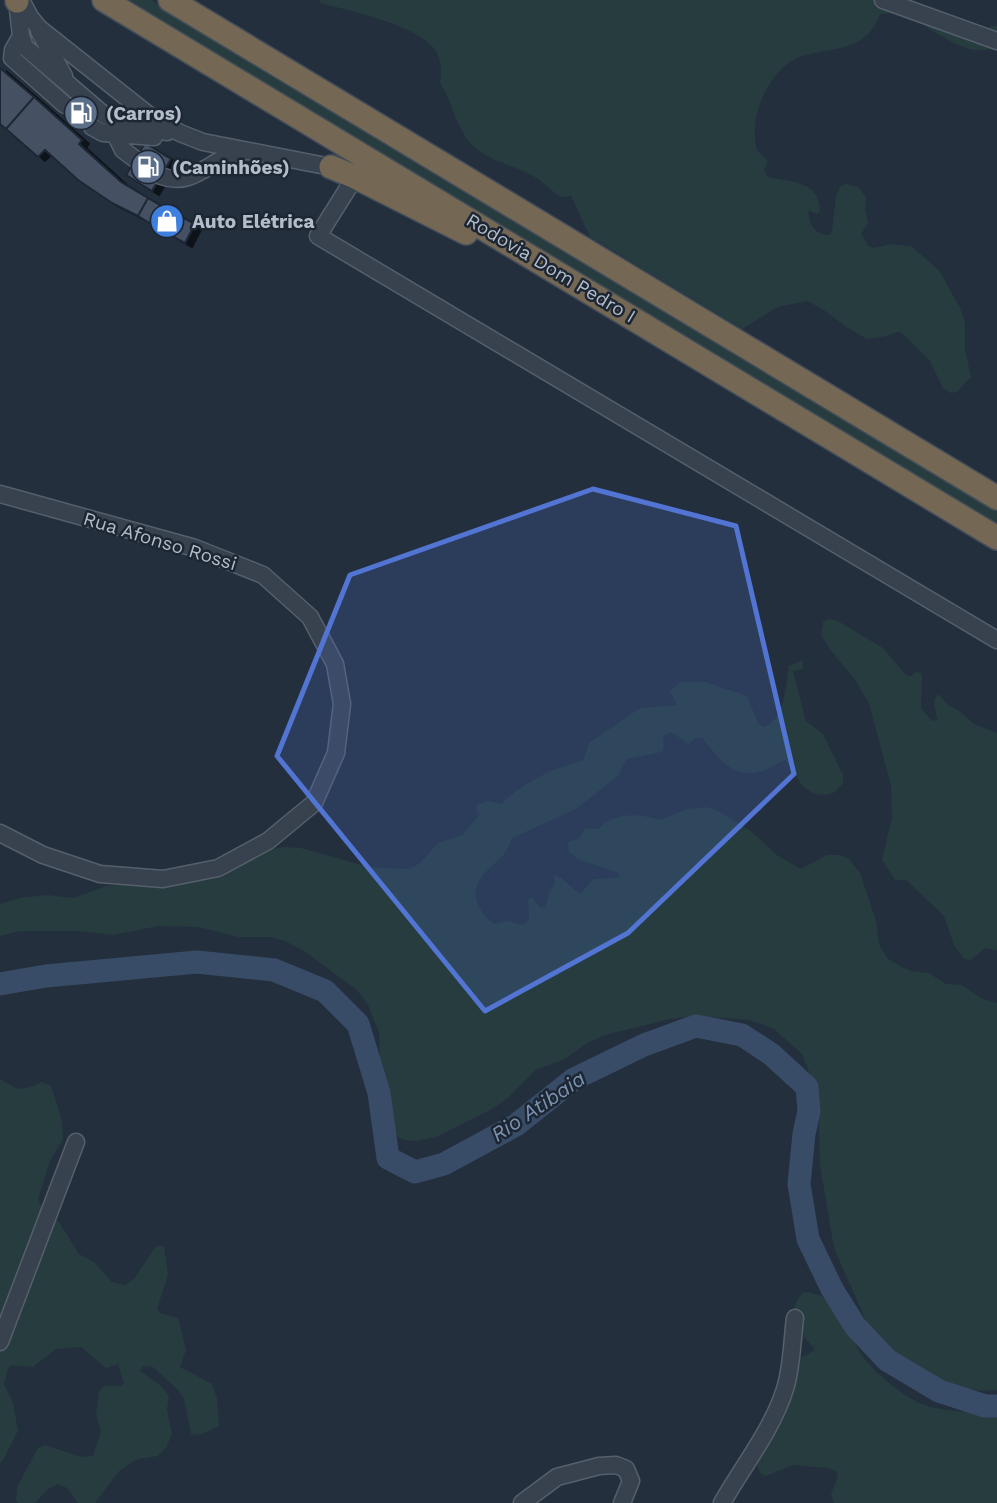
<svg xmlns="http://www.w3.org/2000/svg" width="997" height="1503" viewBox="0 0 997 1503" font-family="'Work Sans',sans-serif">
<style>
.green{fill:#263c3f}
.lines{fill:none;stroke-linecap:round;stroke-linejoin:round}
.river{stroke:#394c67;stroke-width:23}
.building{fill:#455162;stroke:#1f2835;stroke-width:2;filter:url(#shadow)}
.minor-tunnel{stroke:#3a4453;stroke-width:16;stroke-dasharray:16 8;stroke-linecap:butt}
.minor-casing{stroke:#565f6c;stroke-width:19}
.highway-casing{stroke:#434c59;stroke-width:26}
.minor{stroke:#38414e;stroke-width:16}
.highway{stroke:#746855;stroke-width:23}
.marked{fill:#5274d3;fill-opacity:0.2;stroke:#5274d3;stroke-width:5;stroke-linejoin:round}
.labels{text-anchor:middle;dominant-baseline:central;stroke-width:5;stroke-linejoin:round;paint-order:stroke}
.poi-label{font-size:19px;font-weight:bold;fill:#b4bcc9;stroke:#1d2633;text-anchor:start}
.street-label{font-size:19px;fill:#b4bcc9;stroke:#1d2633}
.water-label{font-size:21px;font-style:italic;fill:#7c92b1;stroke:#1d2633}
</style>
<defs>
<filter id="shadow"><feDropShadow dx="7" dy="4" stdDeviation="0" flood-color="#0009"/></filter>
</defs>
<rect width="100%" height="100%" fill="#242f3e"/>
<path class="green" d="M 120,0 L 151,0 L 997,508 L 997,527 Z
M 319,0 L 904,0 L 960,28 L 986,28 L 997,25 L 997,48 C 990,49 982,51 975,50 C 959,48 922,27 912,15 L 899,13 L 880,14 C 878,18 876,24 873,28 C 854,56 814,46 790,62 C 767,77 753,112 755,139 C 755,140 756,148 757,149 C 759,153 765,158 768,161 L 764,170 L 768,177 C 791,182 820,181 820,211 L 817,214 L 809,210 C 807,222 815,235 829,235 L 832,231 L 836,196 L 840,187 L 846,184 L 858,187 L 866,197 L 865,210 L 868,223 L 861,234 L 869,246 L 874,248 L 891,244 L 911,246 L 939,270 L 960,308 L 965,322 L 965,350 L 971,377 L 957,392 L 951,393 L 943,388 L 930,361 L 902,333 L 897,332 L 887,336 L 867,339 L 848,328 L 821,308 L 807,301 L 778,307 L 742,329 L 590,237 L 571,196 L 560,197 C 550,189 540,179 529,174 C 511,165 489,160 474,147 C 458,133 452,101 440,83 C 442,73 442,61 436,51 C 421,26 348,10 320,3 Z
M 829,619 L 836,620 L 883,648 L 907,676 L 911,676 L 916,672 L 921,673 L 922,678 L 921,708 L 932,721 L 937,720 L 934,700 L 938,694 L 948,705 L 958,710 L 974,724 L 997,733 L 997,950 L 985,948 L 971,960 L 964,959 L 954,945 L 944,916 L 906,880 L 895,880 L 882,860 L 892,817 L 891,786 L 869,703 L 854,678 L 831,651 L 821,635 L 823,622 Z
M 803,660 L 803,669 L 793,671 L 806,721 L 823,734 L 843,775 L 843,783 C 842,784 836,791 835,792 C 824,798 810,794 802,785 C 795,777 793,768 785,760 C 776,764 765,772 755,773 C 729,776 717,755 702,738 L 696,738 L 689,744 L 671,732 L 663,736 L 664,748 L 662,752 L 627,759 L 620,771 L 619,775 L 576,809 L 512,838 C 510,843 508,848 505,853 C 494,867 473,877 476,897 C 478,909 485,916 494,924 L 507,921 L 524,925 L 529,919 L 528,899 L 532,897 L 540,907 L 545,908 L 549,893 L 555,884 L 554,875 L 561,878 L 580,894 L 594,879 L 621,877 L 617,872 L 579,860 L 569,852 L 568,842 L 579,839 L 585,828 L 598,829 C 614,812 639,813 659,820 L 687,809 L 706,807 L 717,810 L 752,832 L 778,856 L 801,869 L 827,855 L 839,855 L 849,859 L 860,873 L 876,921 L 879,944 L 887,958 L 898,965 L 911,971 L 929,973 L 946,984 L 961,985 L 981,998 L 997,1003 L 997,1390 C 986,1391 975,1391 964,1388 C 937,1382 886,1353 870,1330 L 834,1248 L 820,1165 L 818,1095 L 802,1054 L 774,1029 L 750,1020 L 694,1016 L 670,1019 L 605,1035 L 587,1043 L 565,1059 L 536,1070 L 507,1099 L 490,1110 L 436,1137 L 417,1141 L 404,1140 L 392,1134 L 384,1122 L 380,1088 L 379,1032 L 369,1007 L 357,990 L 304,951 L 283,940 L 270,937 L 238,937 L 199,927 L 158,926 L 114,935 L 78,931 L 20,931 L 0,936 L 0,904 L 20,898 L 47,895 L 74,898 L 106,886 L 198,880 L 259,853 L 283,847 L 301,848 L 369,867 L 408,869 L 419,864 L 438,843 L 462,835 L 480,814 L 476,810 L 477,805 L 488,801 L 501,804 C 522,783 553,767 583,761 L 589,743 L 640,708 L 677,705 L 670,691 L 680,682 L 705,682 L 747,696 L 758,723 L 763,727 C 785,721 786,685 789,666 Z
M 0,1079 C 21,1091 19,1092 42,1082 L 51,1086 L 62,1120 L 63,1139 L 50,1161 L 38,1199 L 43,1209 L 59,1222 L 79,1254 L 94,1262 L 112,1282 L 125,1285 L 134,1279 L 156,1246 L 164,1246 L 168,1275 L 157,1309 L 160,1313 L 178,1318 L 186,1350 L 180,1367 L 212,1384 L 217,1398 L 219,1426 L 199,1435 L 191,1434 L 184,1398 L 179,1391 L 153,1367 L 143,1366 L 140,1371 L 161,1386 L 169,1396 L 167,1410 L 172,1434 L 166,1448 L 158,1456 L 138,1459 L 120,1470 L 95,1503 L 78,1503 L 67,1488 L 58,1484 L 48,1489 L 35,1503 L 18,1503 L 16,1501 L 17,1487 L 38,1448 L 45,1445 L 81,1457 L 93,1456 L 101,1431 L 96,1415 L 99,1391 L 104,1386 L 120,1386 L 124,1383 L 118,1364 L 106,1368 L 81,1347 L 56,1349 L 33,1367 L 13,1365 L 8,1368 L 4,1384 L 13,1403 L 18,1431 L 3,1460 L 0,1463 Z
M 804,1292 C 837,1292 848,1335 863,1357 C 874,1372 904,1397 922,1404 C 946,1413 972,1412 997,1412 L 997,1503 L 834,1503 L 831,1494 L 838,1477 L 836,1471 L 828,1468 L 793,1465 L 766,1476 L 761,1474 L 757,1466 L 758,1437 L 793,1362 L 815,1350 C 810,1343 797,1330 794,1323 C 791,1313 796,1298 804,1292 Z"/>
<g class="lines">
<path class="river" d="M 0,984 L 46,976 L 197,962 L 274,970 L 325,991 L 358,1024 L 379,1093 L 388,1158 L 415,1172 L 444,1164 L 516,1125 L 574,1079 L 644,1045 L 696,1026 L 742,1035 L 771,1054 L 807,1087 L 809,1111 L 804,1134 L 799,1184 L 808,1239 L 832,1289 L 855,1326 L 887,1360 L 939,1391 L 985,1406 L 997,1406"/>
</g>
<path class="building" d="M 0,68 L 34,97 L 6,129 L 0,124 Z
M 74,94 L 101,116 L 88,132 L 61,110 Z
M 34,97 L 82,140 L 79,144 L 121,182 L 148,198 L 138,216 L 112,203 L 78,180 L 45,150 L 38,157 L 6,129 Z
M 145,143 L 171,159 L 152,191 L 126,175 Z
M 148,198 L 163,207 L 153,225 L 138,216 Z
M 163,207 L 180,216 L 169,234 L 153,225 Z
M 180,216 L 195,224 L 185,243 L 169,234 Z"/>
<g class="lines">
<path class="minor-tunnel" d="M 65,105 L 92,127
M 135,159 L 161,176"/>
<g class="minor-casing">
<path id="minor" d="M 21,0 L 30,17 L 39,28 L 150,116 L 180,133 L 203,142 L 331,167
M 883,0 L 997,41
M 17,1 L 21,36 L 13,50 L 12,58 L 65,105
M 39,31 L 64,76
M 21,36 L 25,47 L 103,114 L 111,118 L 167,132
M 92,127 L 103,133 L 154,137
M 112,128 L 123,150 L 135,159
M 161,176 C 195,189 214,154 246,151
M 355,177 L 318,236 L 997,640
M 0,494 L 195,548 L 263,575 L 310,617 L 335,664 L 342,704 L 336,753 L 314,803 L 268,841 L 218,868 L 163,879 L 100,874 L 43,855 L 0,833
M 0,1342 L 76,1142
M 522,1503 L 557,1477 L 599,1466 L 616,1465 L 626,1469 L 631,1481 L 622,1503
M 722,1503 C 743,1466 772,1430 785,1389 C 792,1367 792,1341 795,1318"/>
</g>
<g class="highway-casing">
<path id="highway" d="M 17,0 L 17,1
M 104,0 L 997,538
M 170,0 L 997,498
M 331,167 L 355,177 L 466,233"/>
</g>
<use href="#minor" class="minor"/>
<use href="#highway" class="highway"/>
</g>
<path class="marked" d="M 593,489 L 736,526 L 794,774 L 628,933 L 485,1011 L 277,756 L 350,575 Z"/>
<defs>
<g id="fuel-disc" transform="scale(1.75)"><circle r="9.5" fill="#5c6f8a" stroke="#1d2633"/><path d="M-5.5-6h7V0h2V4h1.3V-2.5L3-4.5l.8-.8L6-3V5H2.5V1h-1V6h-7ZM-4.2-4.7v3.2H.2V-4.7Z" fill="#fff"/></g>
<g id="shop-disc" transform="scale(1.75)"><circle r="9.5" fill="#3f7fe0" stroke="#1d2633"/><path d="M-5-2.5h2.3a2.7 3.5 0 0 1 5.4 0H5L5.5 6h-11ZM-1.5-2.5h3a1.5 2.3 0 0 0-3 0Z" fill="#fff"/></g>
</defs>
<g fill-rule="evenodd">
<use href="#fuel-disc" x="81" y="113"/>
<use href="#fuel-disc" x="148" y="167"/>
<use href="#shop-disc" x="167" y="221"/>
</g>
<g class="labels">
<g class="poi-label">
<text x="106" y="113">(Carros)</text>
<text x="172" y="167">(Caminhões)</text>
<text x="192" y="221">Auto Elétrica</text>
</g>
<g class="street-label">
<text transform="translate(551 268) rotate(31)">Rodovia Dom Pedro I</text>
<text transform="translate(160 541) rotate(17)">Rua Afonso Rossi</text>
</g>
<g class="water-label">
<text transform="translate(538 1106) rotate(-34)">Rio Atibaia</text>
</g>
</g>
</svg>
